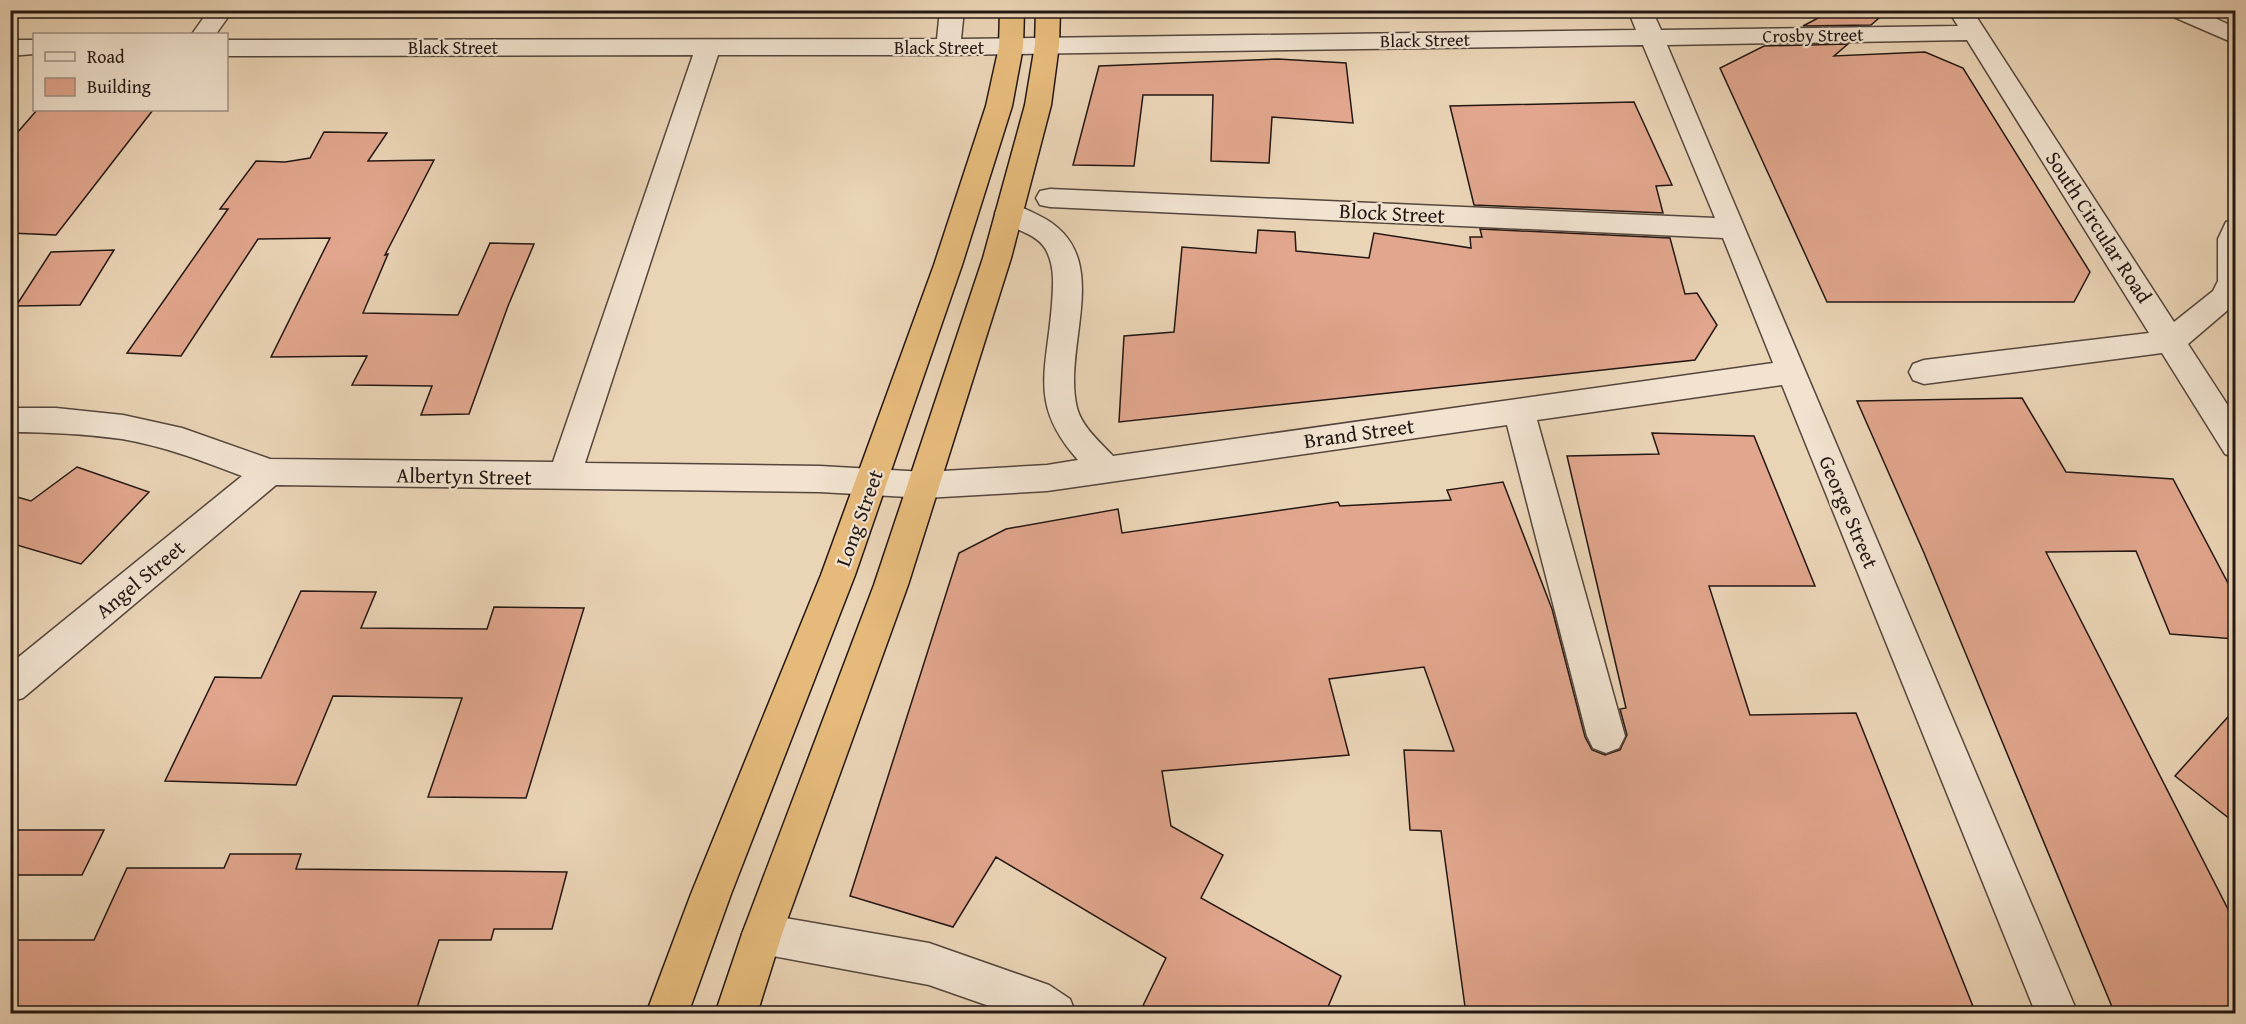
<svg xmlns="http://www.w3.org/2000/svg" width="2246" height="1024" viewBox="0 0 2246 1024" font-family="'Gentium Book Plus',serif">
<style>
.building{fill:#e1a68d;stroke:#231713;stroke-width:1.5}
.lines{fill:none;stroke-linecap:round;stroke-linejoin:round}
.minor-casing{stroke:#55463c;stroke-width:3}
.highway-casing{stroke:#231713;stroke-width:3}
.minor{fill:#f1e3d0;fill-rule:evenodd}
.highway{fill:#e5ba7b;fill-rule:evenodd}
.labels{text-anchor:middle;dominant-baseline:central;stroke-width:4.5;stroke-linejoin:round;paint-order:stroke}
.far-street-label{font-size:18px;fill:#231713;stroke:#f1e3d0}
.street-label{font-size:21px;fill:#231713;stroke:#f1e3d0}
</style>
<rect width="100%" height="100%" fill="#ead4b6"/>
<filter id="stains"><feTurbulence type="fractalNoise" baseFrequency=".00333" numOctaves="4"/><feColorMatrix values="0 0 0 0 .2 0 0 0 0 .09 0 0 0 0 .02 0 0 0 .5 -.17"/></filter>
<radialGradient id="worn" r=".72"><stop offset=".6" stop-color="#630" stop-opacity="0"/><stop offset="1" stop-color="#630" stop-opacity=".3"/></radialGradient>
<path class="building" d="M 1833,10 L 1888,10 L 1871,25 L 1803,26 Z
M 1848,44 L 1834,56 L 1925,52 L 1963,68 L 2090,272 L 2074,302 L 1827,302 L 1720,68 L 1764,46 Z
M 1278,59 L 1346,63 L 1353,123 L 1272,117 L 1269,163 L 1211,161 L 1213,95 L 1143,95 L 1134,166 L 1073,165 L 1099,66 Z
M 1634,102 L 1672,185 L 1656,186 L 1663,213 L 1474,205 L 1450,106 Z
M 37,110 L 153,110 L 56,235 L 10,233 L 10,141 Z
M 324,132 L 387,133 L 368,161 L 434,160 L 385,255 L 388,254 L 363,313 L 458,315 L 490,243 L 534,244 L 508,306 L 469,414 L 421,415 L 432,386 L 352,385 L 367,356 L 271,357 L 330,238 L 258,239 L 181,356 L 127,353 L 228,209 L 220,209 L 256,161 L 285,162 L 310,158 Z
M 1480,229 L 1670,238 L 1685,294 L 1697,293 L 1717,325 L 1695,360 L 1119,422 L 1124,336 L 1174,332 L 1182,247 L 1256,253 L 1258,230 L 1295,232 L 1296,251 L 1369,258 L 1374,233 L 1471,248 L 1470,237 L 1482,237 Z
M 114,250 L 80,305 L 16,306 L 51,252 Z
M 2022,398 L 2066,472 L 2173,479 L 2228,583 L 2235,584 L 2235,639 L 2170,634 L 2136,551 L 2046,552 L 2235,923 L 2235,1007 L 2175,1014 L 2115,1014 L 1924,553 L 1857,401 Z
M 1652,433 L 1754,436 L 1815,586 L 1709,586 L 1750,715 L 1856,713 L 1976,1014 L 1466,1014 L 1441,831 L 1410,830 L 1404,750 L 1454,751 L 1424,667 L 1329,679 L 1349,755 L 1162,771 L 1171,826 L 1223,855 L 1201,898 L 1341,976 L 1325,1014 L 1139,1014 L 1166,958 L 996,857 L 953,927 L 850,896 L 959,553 L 1006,529 L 1118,509 L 1122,533 L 1338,502 L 1340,506 L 1451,500 L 1447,490 L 1503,482 L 1552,609 L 1585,737 L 1592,750 L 1605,755 L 1620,750 L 1627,735 L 1620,709 L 1626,708 L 1567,456 L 1659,454 Z
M 77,467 L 149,492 L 81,564 L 10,543 L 10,495 L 31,501 Z
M 301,591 L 376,592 L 361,628 L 487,629 L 494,607 L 584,608 L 526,798 L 428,797 L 462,698 L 333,696 L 296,785 L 165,781 L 215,677 L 261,678 Z
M 2235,709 L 2235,823 L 2175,776 Z
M 10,830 L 104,830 L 82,875 L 10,875 Z
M 230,854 L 301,854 L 296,869 L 567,872 L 552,929 L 494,929 L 491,940 L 439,940 L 415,1014 L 10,1014 L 10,940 L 94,940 L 127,868 L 224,868 Z"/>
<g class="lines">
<g class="minor-casing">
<path id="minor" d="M 209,10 L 233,10 L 216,34 L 192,34 Z
M 940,10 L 964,10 L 961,39 L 1636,30 L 1628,10 L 1652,10 L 1661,30 L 1958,26 L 1951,15 L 1954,10 L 1972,10 L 2174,322 L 2213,291 L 2218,281 L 2218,239 L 2226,222 L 2236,219 L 2236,303 L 2188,344 L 2236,418 L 2236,458 L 2225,454 L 2162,353 L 1924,384 L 1913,380 L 1909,372 L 1913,364 L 1924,360 L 2149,333 L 1967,40 L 1667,45 L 2078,1014 L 2036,1014 L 1782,385 L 1537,420 L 1625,736 L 1619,748 L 1606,753 L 1593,748 L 1587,736 L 1507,425 L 1047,491 L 925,498 L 820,492 L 276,485 L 23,698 L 10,702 L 10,664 L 242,476 C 203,461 163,446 122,439 C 85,434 48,432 10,432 L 10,408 L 56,408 L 123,415 L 182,428 L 270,459 L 553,462 L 693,55 L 226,56 L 226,40 L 937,39 ZM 1643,45 L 1715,218 L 1050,189 L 1040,191 L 1036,198 L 1040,205 L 1050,207 L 1723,238 L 1773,363 L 1113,456 C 1100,442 1082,427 1077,408 C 1061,344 1118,253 1038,215 C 1025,209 1014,202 999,206 L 995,213 C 1007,232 1039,230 1048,254 C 1055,270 1053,288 1052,304 C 1047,371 1028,404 1078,460 L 1047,465 L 925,472 L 820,466 L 585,463 L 718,55 L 948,55 Z
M 2165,10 L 2198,10 L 2236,28 L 2236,44 L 2169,15 Z
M 10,40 L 34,40 L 34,54 L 10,56 Z
M 762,914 L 929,943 L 1049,985 L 1070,999 L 1076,1014 L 1012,1014 L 929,985 L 762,954 L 748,948 L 742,934 L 748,920 Z"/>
</g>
<g class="highway-casing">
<path id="highway" d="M 1000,10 L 1024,10 L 1023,47 L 1012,106 L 962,265 L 855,575 L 731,894 L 688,1014 L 646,1014 L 691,894 L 821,575 L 934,265 L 986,106 L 999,47 Z
M 1036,10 L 1060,10 L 1059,45 L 1051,105 L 1011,258 L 908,585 L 782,934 L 757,1014 L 715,1014 L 742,934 L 874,585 L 983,258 L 1025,105 L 1035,45 Z"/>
</g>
<use href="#minor" class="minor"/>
<use href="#highway" class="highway"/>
</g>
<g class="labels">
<g class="far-street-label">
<text transform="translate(1813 35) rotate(-1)">Crosby Street</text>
<text transform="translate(1425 40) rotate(-1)">Black Street</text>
<text x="453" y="47">Black Street</text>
<text x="939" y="47">Black Street</text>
</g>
<g class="street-label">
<text transform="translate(1392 213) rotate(3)">Block Street</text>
<text transform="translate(2099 227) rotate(57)">South Circular Road</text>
<text transform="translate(1359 433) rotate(-8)">Brand Street</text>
<text transform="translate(464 476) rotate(1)">Albertyn Street</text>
<text transform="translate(1849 512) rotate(67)">George Street</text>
<text transform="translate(859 518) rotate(-70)">Long Street</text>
<text transform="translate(140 579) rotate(-40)">Angel Street</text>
</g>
</g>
<rect width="2246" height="1024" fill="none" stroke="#ead4b6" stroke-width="36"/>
<rect x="12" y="12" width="2222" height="1000" fill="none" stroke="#231713" stroke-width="3"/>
<rect x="18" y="18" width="2210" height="988" fill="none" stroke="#231713" stroke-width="1.5"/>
<rect x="33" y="33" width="195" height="78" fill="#f1e3d0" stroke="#9f9184" stroke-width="1.5"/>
<rect x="45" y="52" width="30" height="9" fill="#f1e3d0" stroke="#9f9184" stroke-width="1.5"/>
<text x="87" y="63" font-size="18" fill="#231713">Road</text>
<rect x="45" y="78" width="30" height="18" fill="#e1a68d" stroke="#9f9184" stroke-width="1.5"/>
<text x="87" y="93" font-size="18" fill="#231713">Building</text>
<rect width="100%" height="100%" filter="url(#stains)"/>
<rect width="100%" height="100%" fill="url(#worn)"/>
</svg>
